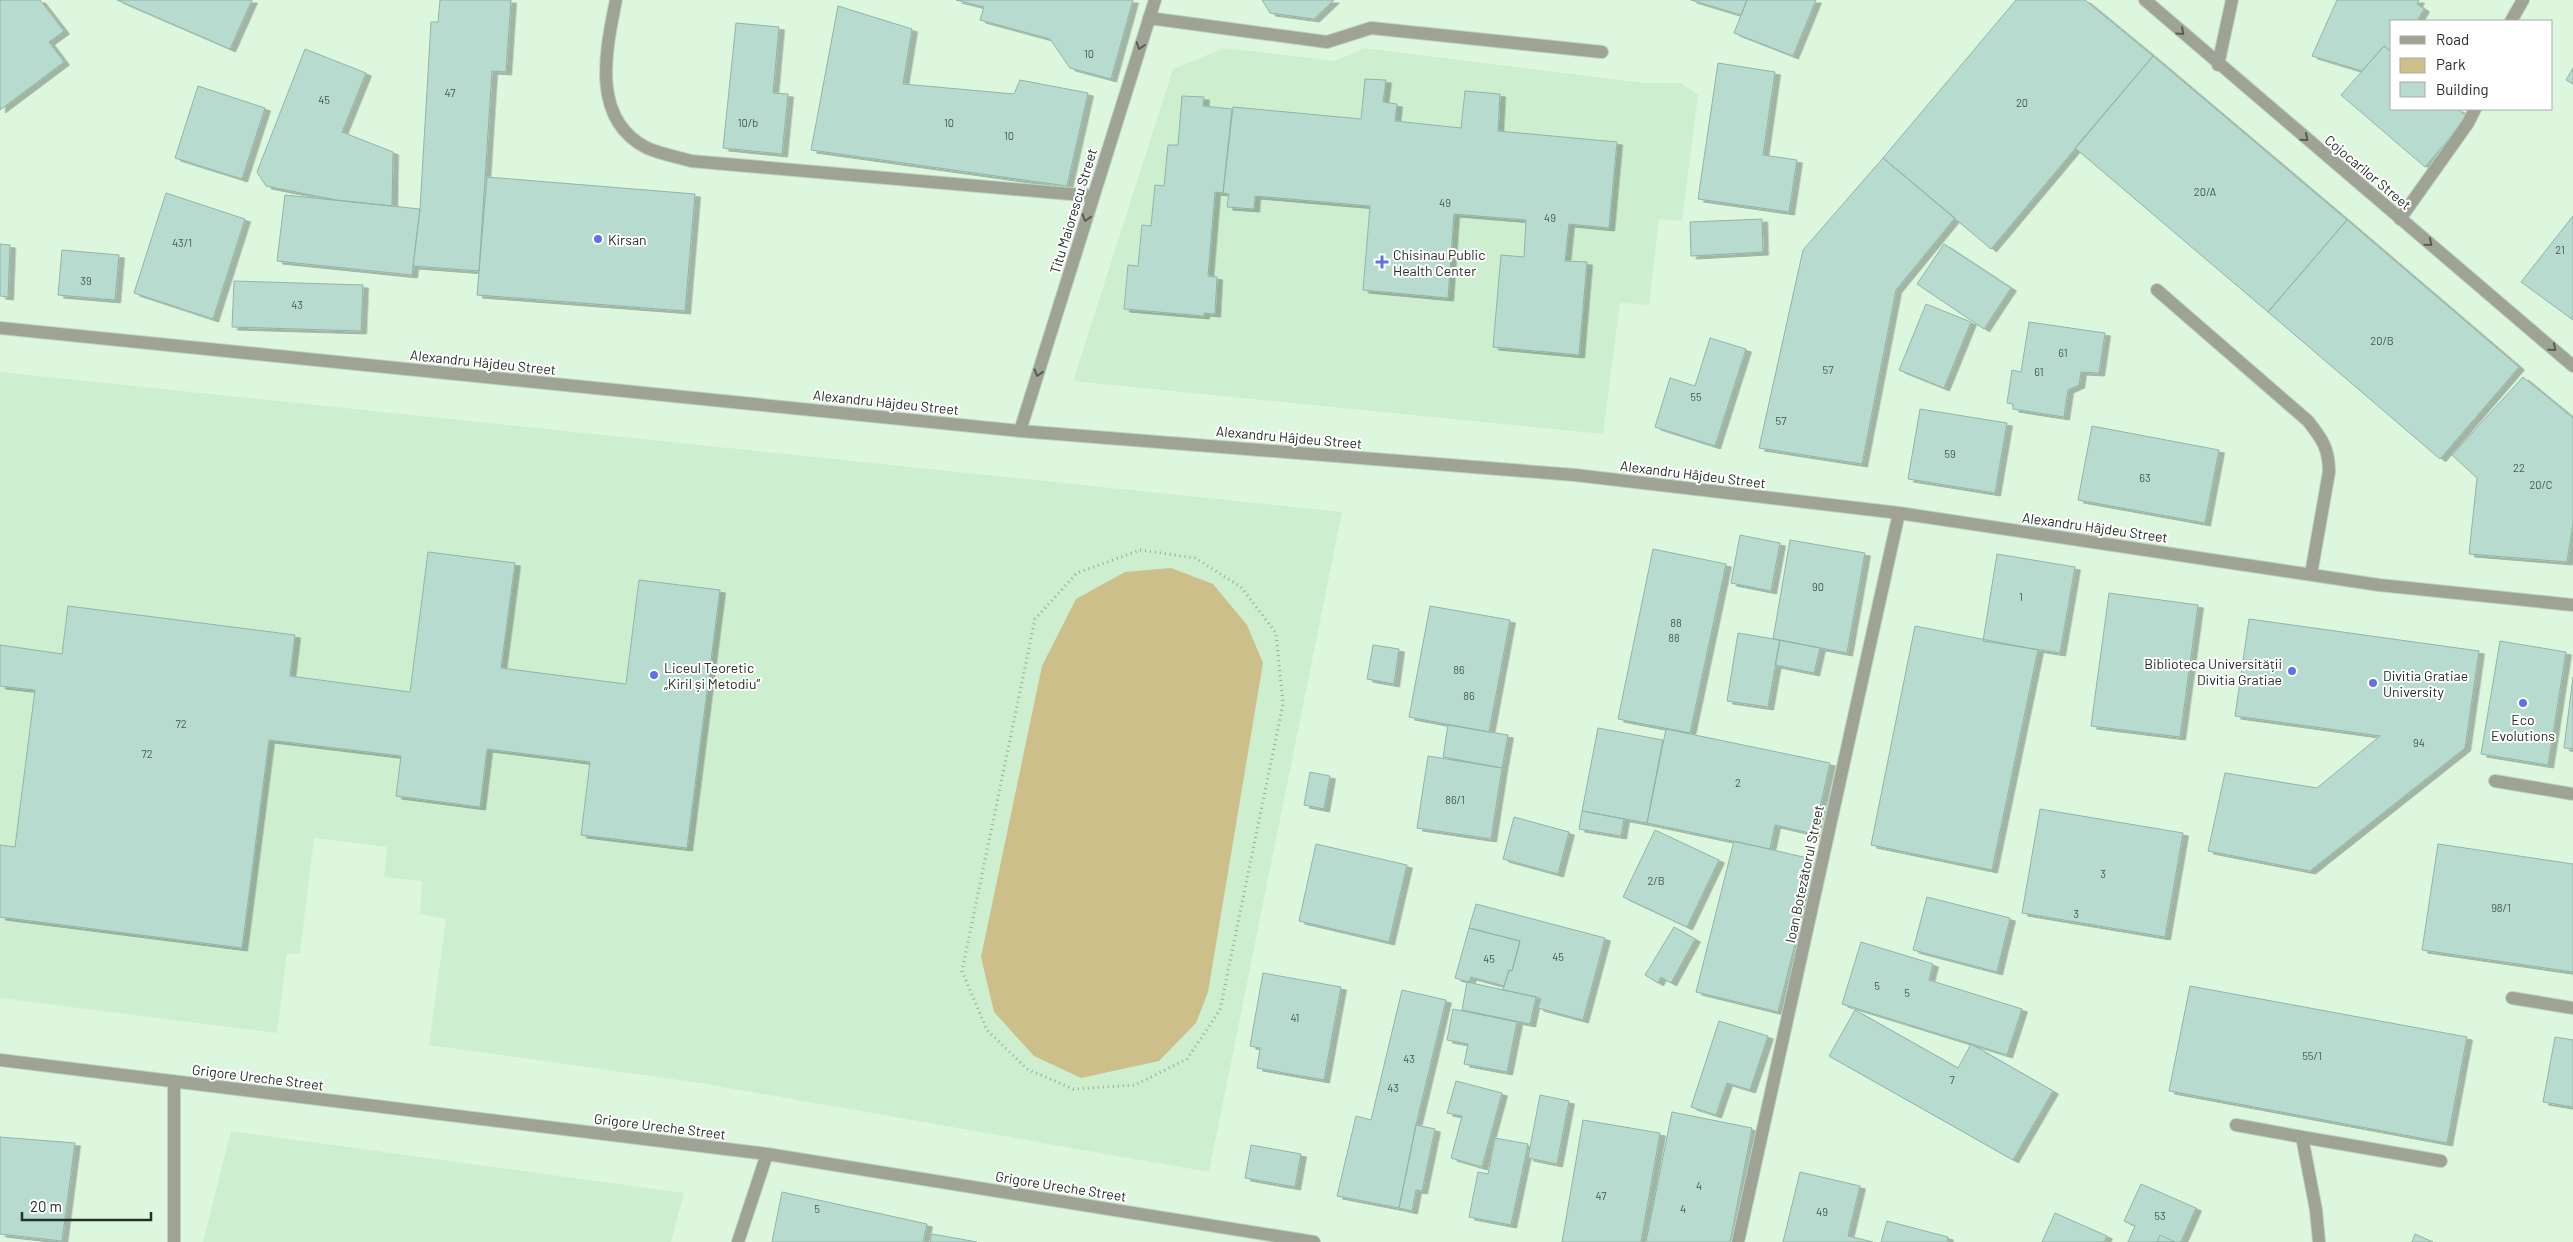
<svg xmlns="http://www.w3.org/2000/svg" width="2573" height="1242" viewBox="0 0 2573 1242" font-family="Barlow,sans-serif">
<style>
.built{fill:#ceeed0}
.green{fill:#ccbf8a}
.building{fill:#b7dbce;stroke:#91b4a8;filter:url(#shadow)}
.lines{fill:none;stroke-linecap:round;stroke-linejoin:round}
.service-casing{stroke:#bcd3be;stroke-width:14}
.minor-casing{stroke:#bcd3be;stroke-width:14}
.path{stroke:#97ab98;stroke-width:3;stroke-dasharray:1 4;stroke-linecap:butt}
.service{stroke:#9fa396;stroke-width:12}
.minor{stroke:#9fa396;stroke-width:12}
.oneway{stroke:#565d53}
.poi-dot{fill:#6071e9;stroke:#fff;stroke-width:2}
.labels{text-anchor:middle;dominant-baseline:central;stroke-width:4;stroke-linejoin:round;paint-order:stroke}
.number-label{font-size:11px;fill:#4a5a50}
.street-label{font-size:14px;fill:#252f26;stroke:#fff}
.poi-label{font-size:14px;fill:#252f26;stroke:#fff;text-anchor:start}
</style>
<defs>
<filter id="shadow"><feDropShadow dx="5.5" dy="3" stdDeviation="0" flood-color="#0004"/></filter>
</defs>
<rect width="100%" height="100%" fill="#ddf7df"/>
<path class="built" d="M 1224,48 L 1336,61 L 1364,48 L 1643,83 L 1681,83 L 1698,95 L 1682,221 L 1659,219 L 1649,305 L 1620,303 L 1603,434 L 1073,381 L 1173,69 Z
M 0,372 L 1342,512 L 1209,1172 L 700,1083 L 429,1045 L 446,919 L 420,914 L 422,881 L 384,877 L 387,847 L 314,838 L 300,953 L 287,954 L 277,1033 L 0,998 Z
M 231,1131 L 684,1193 L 671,1242 L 203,1242 Z"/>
<path class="green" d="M 1171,568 L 1213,584 L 1247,625 L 1263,663 L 1208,992 L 1196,1023 L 1159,1061 L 1081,1078 L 1034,1056 L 994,1012 L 981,957 L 1042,666 L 1076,599 L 1125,572 Z"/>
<path class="building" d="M 0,0 L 40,0 L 64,31 L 49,42 L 64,62 L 0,110 Z
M 117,0 L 252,0 L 230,49 Z
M 440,0 L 511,0 L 506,72 L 492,71 L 479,271 L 413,266 L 420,209 L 431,22 L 438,22 Z
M 956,0 L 1133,0 L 1111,79 L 1070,68 L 1050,39 L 980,20 L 984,7 Z
M 1262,0 L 1334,0 L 1314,19 L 1270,13 Z
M 1691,0 L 1747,0 L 1741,15 Z
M 1747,0 L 1816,0 L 1793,56 L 1734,33 Z
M 2016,0 L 2085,0 L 2153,56 L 1991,249 L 1883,158 Z
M 2337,0 L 2419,0 L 2417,4 L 2424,9 L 2417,21 L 2392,21 L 2392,52 L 2384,46 L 2362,71 L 2312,56 Z
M 838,6 L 912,29 L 903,84 L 1014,94 L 1020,80 L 1088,93 L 1067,186 L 811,150 Z
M 736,23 L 779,27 L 773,93 L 788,94 L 782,154 L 723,148 Z
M 2384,46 L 2392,52 L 2392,109 L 2458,109 L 2467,117 L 2425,167 L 2341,95 Z
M 305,49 L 366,73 L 342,132 L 393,152 L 392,206 L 336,200 L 266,186 L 257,172 Z
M 2153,56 L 2347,220 L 2268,312 L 2075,148 Z
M 1718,63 L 1775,72 L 1763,155 L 1797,160 L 1789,212 L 1698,199 Z
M 2573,68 L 2573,84 L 2566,80 Z
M 1365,79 L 1386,80 L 1383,102 L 1397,104 L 1395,121 L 1461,128 L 1465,91 L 1500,94 L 1498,131 L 1617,142 L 1609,228 L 1569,224 L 1565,261 L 1587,262 L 1579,355 L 1493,347 L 1501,255 L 1524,257 L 1526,220 L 1454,214 L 1448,298 L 1363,290 L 1370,206 L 1255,196 L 1254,209 L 1227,207 L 1229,194 L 1223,193 L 1233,107 L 1361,119 Z
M 198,86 L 265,108 L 242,179 L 175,158 Z
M 1182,96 L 1204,97 L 1203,106 L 1232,109 L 1223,193 L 1215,192 L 1208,276 L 1217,277 L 1215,314 L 1204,313 L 1204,316 L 1124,309 L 1128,265 L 1138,266 L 1142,225 L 1151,226 L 1155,185 L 1164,186 L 1168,145 L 1178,145 Z
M 1883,158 L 1955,218 L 1896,290 L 1862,464 L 1759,448 L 1803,250 Z
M 487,177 L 695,194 L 685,311 L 477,295 Z
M 166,193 L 245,219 L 213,319 L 134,293 Z
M 285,195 L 420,209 L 412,275 L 277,261 Z
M 2573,216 L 2573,320 L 2521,282 Z
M 1762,219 L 1763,252 L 1691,256 L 1690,222 Z
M 2347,220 L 2519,367 L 2440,459 L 2268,312 Z
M 0,244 L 10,245 L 8,297 L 0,296 Z
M 1944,244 L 2011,288 L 1984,329 L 1917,284 Z
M 62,250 L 119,255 L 115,300 L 58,295 Z
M 234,281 L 363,285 L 361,331 L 232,327 Z
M 1926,304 L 1971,322 L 1944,388 L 1899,370 Z
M 2029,322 L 2105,333 L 2099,373 L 2081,372 L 2079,385 L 2068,390 L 2064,417 L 2013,409 L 2013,404 L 2007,403 L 2012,370 L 2021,372 Z
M 1710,338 L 1746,349 L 1715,446 L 1655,427 L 1670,378 L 1695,386 Z
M 2523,377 L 2573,418 L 2573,523 L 2567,562 L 2469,554 L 2477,478 L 2452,455 Z
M 1920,409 L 2007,423 L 1995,493 L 1908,479 Z
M 2092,426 L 2219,450 L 2205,523 L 2078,500 Z
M 1740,535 L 1780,543 L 1771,591 L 1731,583 Z
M 1790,540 L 1865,553 L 1847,653 L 1773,639 Z
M 1653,549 L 1726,564 L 1690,733 L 1618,719 Z
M 428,552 L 515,563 L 501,668 L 626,684 L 639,580 L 720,590 L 687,848 L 581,835 L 590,762 L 487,749 L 480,807 L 396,796 L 401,756 L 269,740 L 242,948 L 0,917 L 0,845 L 15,847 L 35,690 L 0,686 L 0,645 L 62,654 L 68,606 L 295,635 L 290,676 L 410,692 Z
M 1997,554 L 2075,567 L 2060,653 L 1983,641 Z
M 2109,593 L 2198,605 L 2180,737 L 2091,726 Z
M 1430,606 L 1510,620 L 1489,732 L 1409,717 Z
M 2249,619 L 2479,651 L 2465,748 L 2310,871 L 2208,851 L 2225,773 L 2317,788 L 2380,736 L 2235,716 Z
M 1915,626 L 2038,650 L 1992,870 L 1871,845 Z
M 1738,633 L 1780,640 L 1768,707 L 1727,701 Z
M 1780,640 L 1820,648 L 1814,673 L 1775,665 Z
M 2500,641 L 2566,652 L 2548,765 L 2481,754 Z
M 1373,645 L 1399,649 L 1394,684 L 1367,679 Z
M 2573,677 L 2573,749 L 2564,748 Z
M 1448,725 L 1508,735 L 1502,768 L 1443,757 Z
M 1598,728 L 1663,740 L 1647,823 L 1582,811 Z
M 1666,729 L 1830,763 L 1814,834 L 1775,825 L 1770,849 L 1647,823 Z
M 1428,756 L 1502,768 L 1491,839 L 1417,828 Z
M 1310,772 L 1330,776 L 1324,809 L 1304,805 Z
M 2040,809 L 2183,833 L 2165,937 L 2022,913 Z
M 1582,811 L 1624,819 L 1621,836 L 1579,829 Z
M 1514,817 L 1569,832 L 1558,874 L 1503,859 Z
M 1655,830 L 1719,860 L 1687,927 L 1623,897 Z
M 1734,841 L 1816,860 L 1778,1012 L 1696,992 Z
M 1316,844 L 1407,865 L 1389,942 L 1299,921 Z
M 2438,844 L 2573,864 L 2573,972 L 2422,950 Z
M 1927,897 L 2010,918 L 1997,972 L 1913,950 Z
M 1476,904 L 1605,938 L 1583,1020 L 1538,1008 L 1541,999 L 1536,997 L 1503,990 L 1509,970 L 1512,971 L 1520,941 L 1469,928 Z
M 1674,927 L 1695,939 L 1671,983 L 1661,977 L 1658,983 L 1645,975 Z
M 1469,928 L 1520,941 L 1512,971 L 1509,970 L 1504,986 L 1471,977 L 1469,982 L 1455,978 Z
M 1861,942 L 1933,964 L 1929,980 L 2022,1009 L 2007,1055 L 1842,1004 Z
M 1263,973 L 1341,987 L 1324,1080 L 1257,1068 L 1260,1048 L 1250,1046 Z
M 1467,982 L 1536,997 L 1530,1024 L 1462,1010 Z
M 2190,986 L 2467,1037 L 2447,1143 L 2169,1091 Z
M 1402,990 L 1446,1000 L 1416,1125 L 1399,1208 L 1337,1196 L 1356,1116 L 1371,1120 Z
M 1453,1009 L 1517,1022 L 1507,1072 L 1464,1064 L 1468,1044 L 1447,1040 Z
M 1855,1010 L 1958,1068 L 1971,1044 L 2053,1091 L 2013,1160 L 1829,1056 Z
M 1719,1021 L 1768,1036 L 1750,1090 L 1727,1083 L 1716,1115 L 1691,1107 Z
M 2555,1037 L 2573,1040 L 2573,1107 L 2543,1102 Z
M 1456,1081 L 1502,1093 L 1482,1167 L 1451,1158 L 1462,1116 L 1447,1113 Z
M 1540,1095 L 1569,1101 L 1557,1164 L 1528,1158 Z
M 1672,1112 L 1752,1128 L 1730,1242 L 1646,1242 Z
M 1583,1120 L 1660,1133 L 1641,1242 L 1562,1242 Z
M 1416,1125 L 1435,1129 L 1422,1191 L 1416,1190 L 1412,1211 L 1399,1208 Z
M 0,1137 L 75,1143 L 62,1241 L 0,1234 Z
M 1495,1138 L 1528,1144 L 1511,1225 L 1469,1217 L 1478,1172 L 1488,1174 Z
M 1251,1145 L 1301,1154 L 1295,1187 L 1245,1178 Z
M 1800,1172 L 1860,1186 L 1848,1236 L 1873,1242 L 1783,1242 Z
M 2141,1184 L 2196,1208 L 2181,1242 L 2128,1242 L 2135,1226 L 2124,1221 Z
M 782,1192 L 927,1224 L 923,1242 L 772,1242 Z
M 2055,1213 L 2107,1236 L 2104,1242 L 2042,1242 Z
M 1887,1221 L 1948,1237 L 1947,1242 L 1881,1242 Z
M 932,1234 L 977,1242 L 930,1242 Z
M 2415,1234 L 2433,1242 L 2412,1242 Z
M 2160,1235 L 2175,1242 L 2157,1242 Z"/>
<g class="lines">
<g class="service-casing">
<path id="service" d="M 616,0 C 606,50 590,119 647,148 C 661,154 677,157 691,161 L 1093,196
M 1149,18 L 1327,42 L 1371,28 L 1602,52
M 2511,21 L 2523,0
M 2400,219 L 2468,123 L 2475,109
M 2157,290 L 2308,421 C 2322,439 2329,448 2329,472 L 2311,574
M 2495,781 L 2573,794
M 2512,998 L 2573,1008
M 2236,1125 L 2302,1137 L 2316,1210 L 2319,1242
M 2302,1137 L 2441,1161"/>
</g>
<g class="minor-casing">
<path id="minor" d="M 2145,0 L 2573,366
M 2218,65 L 2232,0
M 0,328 L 1020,431 L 1575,475 L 1899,513 L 2379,585 L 2573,605
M 1020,431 L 1155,0
M 0,1060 L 767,1154 L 1314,1242
M 174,1242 L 174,1081
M 738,1242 L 767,1154
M 1738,1242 L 1899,513"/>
</g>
<path class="path" d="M 1140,550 L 1195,558 L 1241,587 L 1276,633 L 1283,704 L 1220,1010 L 1187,1059 L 1135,1085 L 1073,1089 L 1027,1069 L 987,1030 L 962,971 L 1035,619 L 1077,573 Z"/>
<use href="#service" class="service"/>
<use href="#minor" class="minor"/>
</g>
<defs><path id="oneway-chevron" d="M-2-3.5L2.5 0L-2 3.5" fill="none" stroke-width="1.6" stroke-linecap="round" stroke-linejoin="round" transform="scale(1.25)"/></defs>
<g class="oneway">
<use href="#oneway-chevron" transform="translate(2181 32) rotate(42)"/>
<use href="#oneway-chevron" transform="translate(1140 46) rotate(108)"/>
<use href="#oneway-chevron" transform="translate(2305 138) rotate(40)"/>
<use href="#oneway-chevron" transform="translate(1086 218) rotate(107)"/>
<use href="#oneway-chevron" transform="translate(2429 243) rotate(40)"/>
<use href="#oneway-chevron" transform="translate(2553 348) rotate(40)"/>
<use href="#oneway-chevron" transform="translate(1038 373) rotate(107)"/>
</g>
<g class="poi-dot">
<circle cx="598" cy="239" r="5"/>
<path d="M1379.5 254.5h5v5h5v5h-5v5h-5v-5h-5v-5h5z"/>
<circle cx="2292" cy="671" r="5"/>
<circle cx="654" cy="675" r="5"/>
<circle cx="2373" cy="683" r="5"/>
<circle cx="2523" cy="703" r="5"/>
</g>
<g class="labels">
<g class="number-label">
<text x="1089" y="53">10</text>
<text x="450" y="92">47</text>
<text x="324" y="99">45</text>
<text x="2022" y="102">20</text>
<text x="748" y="122">10/b</text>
<text x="949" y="122">10</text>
<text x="1009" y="135">10</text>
<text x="2205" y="191">20/A</text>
<text x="1445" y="202">49</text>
<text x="1550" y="217">49</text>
<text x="182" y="242">43/1</text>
<text x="2560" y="249">21</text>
<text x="86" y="280">39</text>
<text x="297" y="304">43</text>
<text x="2382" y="340">20/B</text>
<text x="2063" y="352">61</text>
<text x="1828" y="369">57</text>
<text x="2039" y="371">61</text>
<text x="1696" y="396">55</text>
<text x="1781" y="420">57</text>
<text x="1950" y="453">59</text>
<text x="2519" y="467">22</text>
<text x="2145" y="477">63</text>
<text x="2541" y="484">20/C</text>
<text x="1818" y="586">90</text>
<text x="2021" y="596">1</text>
<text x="1676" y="622">88</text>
<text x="1674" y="637">88</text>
<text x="1459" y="669">86</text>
<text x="1469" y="695">86</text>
<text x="181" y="723">72</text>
<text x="2419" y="742">94</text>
<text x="147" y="753">72</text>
<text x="1738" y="782">2</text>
<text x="1455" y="799">86/1</text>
<text x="2103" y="873">3</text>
<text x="1656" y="880">2/B</text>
<text x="2501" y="907">98/1</text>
<text x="2076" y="913">3</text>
<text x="1558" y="956">45</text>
<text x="1489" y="958">45</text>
<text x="1877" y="985">5</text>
<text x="1907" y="992">5</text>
<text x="1295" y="1017">41</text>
<text x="2312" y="1055">55/1</text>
<text x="1409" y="1058">43</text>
<text x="1952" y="1079">7</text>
<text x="1393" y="1087">43</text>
<text x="1699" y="1185">4</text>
<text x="1601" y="1195">47</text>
<text x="817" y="1208">5</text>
<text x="1683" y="1208">4</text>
<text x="1822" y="1211">49</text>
<text x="2160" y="1215">53</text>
</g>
<g class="street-label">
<text transform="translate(2368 172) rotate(40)">Cojocarilor Street</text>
<text transform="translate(1073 211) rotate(-73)">Titu Maiorescu Street</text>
<text transform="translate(483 362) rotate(6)">Alexandru Hâjdeu Street</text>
<text transform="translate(886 402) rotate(6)">Alexandru Hâjdeu Street</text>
<text transform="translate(1289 437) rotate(5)">Alexandru Hâjdeu Street</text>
<text transform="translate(1693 474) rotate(7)">Alexandru Hâjdeu Street</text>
<text transform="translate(2095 527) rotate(8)">Alexandru Hâjdeu Street</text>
<text transform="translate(1804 874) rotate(-78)">Ioan Botezătorul Street</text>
<text transform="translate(258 1077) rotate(7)">Grigore Ureche Street</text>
<text transform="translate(660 1126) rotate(7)">Grigore Ureche Street</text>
<text transform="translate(1061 1186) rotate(9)">Grigore Ureche Street</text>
</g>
<g class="poi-label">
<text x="608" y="239">Kirsan</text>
<text x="1393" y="254">Chisinau Public<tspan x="1393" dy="16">Health Center</tspan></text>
<text x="2282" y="663" text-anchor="end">Biblioteca Universității<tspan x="2282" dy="16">Divitia Gratiae</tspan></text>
<text x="664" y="667">Liceul Teoretic<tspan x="664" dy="16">„Kiril și Metodiu”</tspan></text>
<text x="2383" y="675">Divitia Gratiae<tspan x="2383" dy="16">University</tspan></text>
<text x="2523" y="719" text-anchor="middle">Eco<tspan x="2523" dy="16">Evolutions</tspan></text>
</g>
</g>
<rect x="2390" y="20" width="162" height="90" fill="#ffffff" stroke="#a8aca8"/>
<rect x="2400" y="36" width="25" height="8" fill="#9fa396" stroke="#a8aca8"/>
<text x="2436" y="45" font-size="15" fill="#252f26">Road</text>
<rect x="2400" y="58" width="25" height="15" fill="#ccbf8a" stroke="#a8aca8"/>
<text x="2436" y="70" font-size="15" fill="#252f26">Park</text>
<rect x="2400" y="82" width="25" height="15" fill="#b7dbce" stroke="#a8aca8"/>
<text x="2436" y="95" font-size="15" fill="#252f26">Building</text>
<path d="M22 1212v8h129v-8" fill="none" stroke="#252f26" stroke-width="2.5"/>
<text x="30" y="1212" font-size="15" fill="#252f26" stroke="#ffffff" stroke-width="4" paint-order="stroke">20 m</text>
</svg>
